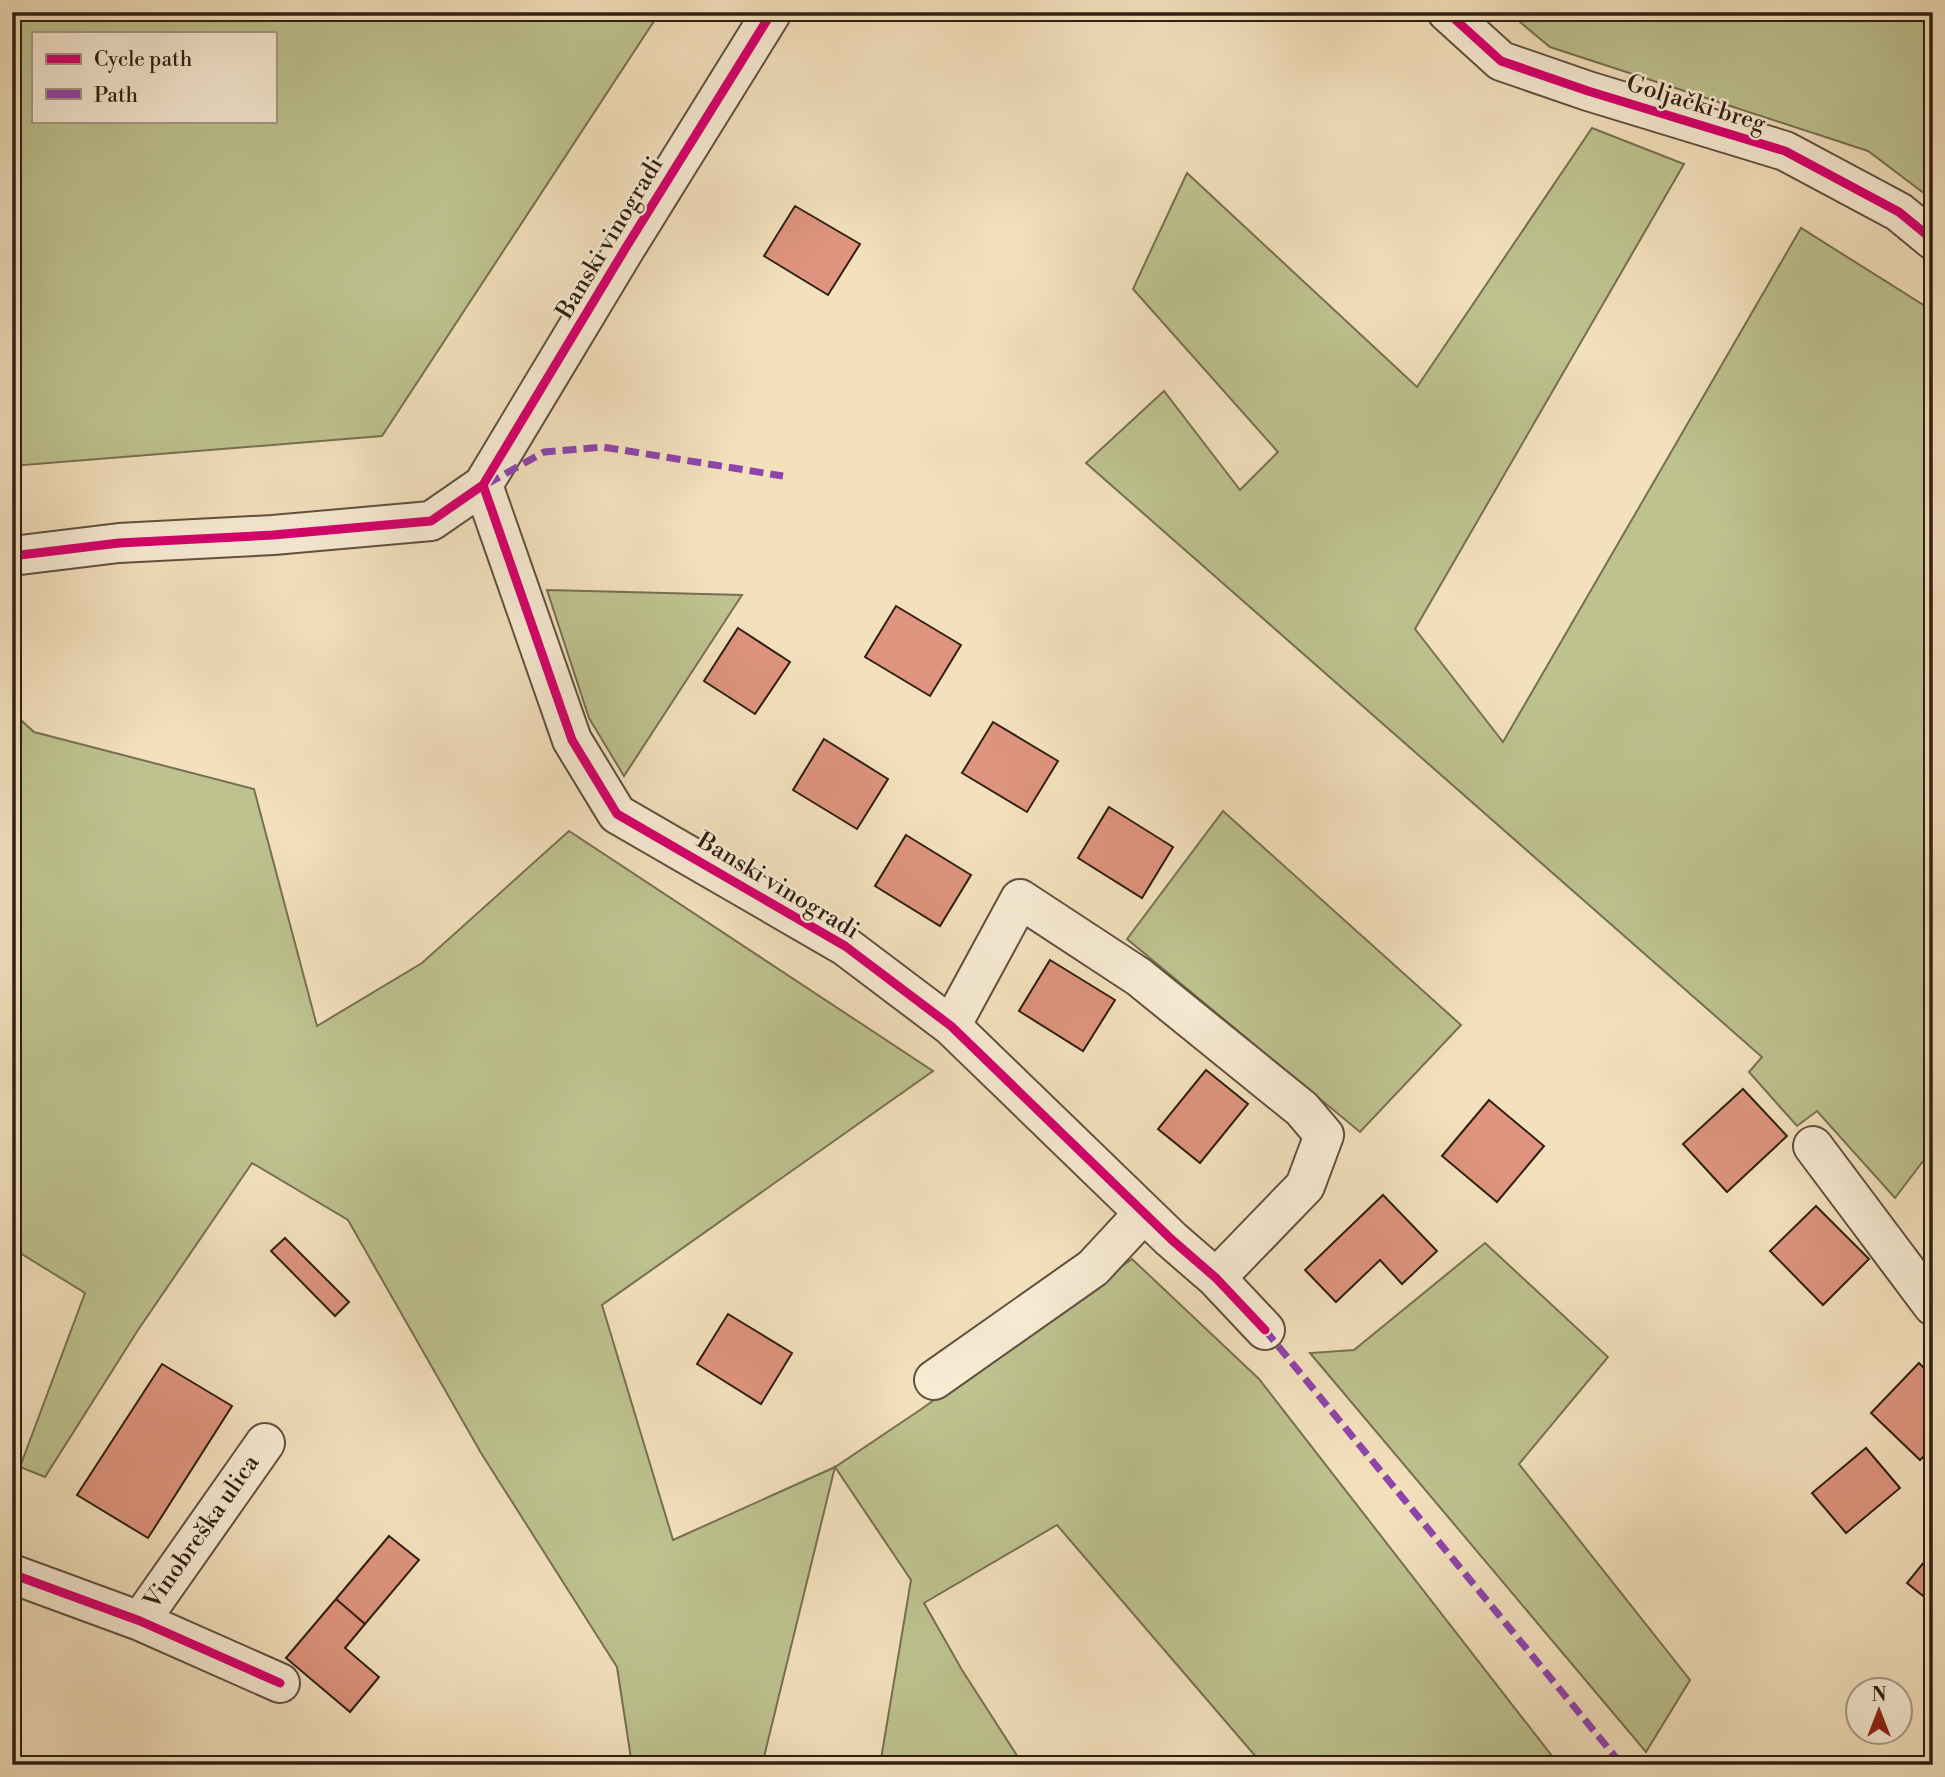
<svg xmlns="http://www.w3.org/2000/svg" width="1945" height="1777" viewBox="0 0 1945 1777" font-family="'Libre Bodoni',serif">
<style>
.green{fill:#bdc28f;stroke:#767051;stroke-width:2;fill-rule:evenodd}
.building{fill:#de947e;stroke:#301f13;stroke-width:2}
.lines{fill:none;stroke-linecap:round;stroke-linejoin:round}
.minor-casing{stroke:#614f3e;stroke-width:42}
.minor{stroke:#f7ebd4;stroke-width:38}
.quiet{stroke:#8e44ad;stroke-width:7;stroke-dasharray:14 7;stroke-linecap:butt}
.cycleway-casing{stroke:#f7ebd4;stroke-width:13}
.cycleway{stroke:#d6006c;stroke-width:9}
.labels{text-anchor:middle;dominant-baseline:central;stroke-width:5;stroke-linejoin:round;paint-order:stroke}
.street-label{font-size:24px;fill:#301f13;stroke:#f7ebd4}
</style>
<rect width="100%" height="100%" fill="#f3e0bd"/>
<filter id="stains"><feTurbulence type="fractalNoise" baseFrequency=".00286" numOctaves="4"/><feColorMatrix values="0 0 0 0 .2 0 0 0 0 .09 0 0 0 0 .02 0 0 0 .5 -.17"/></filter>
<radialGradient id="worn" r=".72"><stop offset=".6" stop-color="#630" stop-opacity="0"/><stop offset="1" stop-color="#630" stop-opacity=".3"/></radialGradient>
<path class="green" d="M 12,12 L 660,12 L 382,436 L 12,466 ZM 275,33 L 275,121 L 33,121 L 33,33 Z
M 1508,12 L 1933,12 L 1933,200 L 1868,151 L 1550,47 Z
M 1592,128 L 1684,164 L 1415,629 L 1503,742 L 1801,228 L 1933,311 L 1933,1148 L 1895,1198 L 1817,1111 L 1797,1126 L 1749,1072 L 1762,1057 L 1086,463 L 1164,391 L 1240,490 L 1278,452 L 1133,289 L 1187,173 L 1417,387 Z
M 547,590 L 742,595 L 624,776 L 589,718 Z
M 12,712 L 34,732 L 254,789 L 317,1026 L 422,963 L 569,831 L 933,1071 L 602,1305 L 673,1540 L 835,1467 L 920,1410 L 1132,1259 L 1259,1379 L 1559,1765 L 1263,1765 L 1057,1525 L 924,1603 L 962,1670 L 1023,1765 L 880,1765 L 911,1580 L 835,1467 L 762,1765 L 632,1765 L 617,1667 L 481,1453 L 348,1220 L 252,1163 L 138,1330 L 45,1477 L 20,1467 L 85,1293 L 12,1248 Z
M 1223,811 L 1461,1025 L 1360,1132 L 1127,939 Z
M 1485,1243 L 1608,1357 L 1519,1464 L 1690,1680 L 1646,1752 L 1310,1353 L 1354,1350 Z"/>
<path class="building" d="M 795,206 L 860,244 L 828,295 L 764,256 Z
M 896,606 L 961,645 L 930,696 L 865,657 Z
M 738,628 L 790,662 L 755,714 L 704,681 Z
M 993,722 L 1058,761 L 1027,812 L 962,773 Z
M 824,739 L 888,779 L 857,829 L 793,790 Z
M 1109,807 L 1173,847 L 1142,898 L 1078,858 Z
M 906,835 L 971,875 L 940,926 L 875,886 Z
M 1050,960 L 1115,1000 L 1083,1051 L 1019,1011 Z
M 1206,1070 L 1248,1104 L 1200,1163 L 1158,1129 Z
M 1743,1089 L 1787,1136 L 1727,1192 L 1683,1144 Z
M 1489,1100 L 1544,1146 L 1497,1202 L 1442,1156 Z
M 1383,1195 L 1437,1251 L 1402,1284 L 1380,1260 L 1336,1302 L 1305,1270 Z
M 1816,1206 L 1869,1259 L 1823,1305 L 1770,1251 Z
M 285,1238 L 349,1302 L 335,1316 L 271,1251 Z
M 728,1314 L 792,1353 L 761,1404 L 697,1364 Z
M 1919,1363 L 1933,1377 L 1933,1447 L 1920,1460 L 1871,1413 Z
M 162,1364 L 232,1406 L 148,1538 L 77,1495 Z
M 1866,1448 L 1900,1488 L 1846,1533 L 1812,1493 Z
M 389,1536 L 419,1560 L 365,1624 L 336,1599 Z
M 1933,1551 L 1933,1604 L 1907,1583 Z
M 336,1599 L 365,1624 L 345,1648 L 379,1677 L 350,1712 L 286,1658 Z"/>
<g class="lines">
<g class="minor-casing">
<path id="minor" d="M 1447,12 L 1501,61 L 1588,91 L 1785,151 L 1899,212 L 1933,240
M 483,485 L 572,740 L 617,814 L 845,946 L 951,1026 L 1171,1239 L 1216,1278 L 1265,1330
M 12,556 L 119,543 L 273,535 L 431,521 L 483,485 L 625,249 L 772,12
M 951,1026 L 1020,899 L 1139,977 L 1302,1109 L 1324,1135 L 1305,1186 L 1216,1278
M 1813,1146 L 1933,1306
M 934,1380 L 1093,1268 L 1144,1213
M 12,1574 L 140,1621 L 280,1683
M 140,1621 L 265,1443"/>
</g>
<use href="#minor" class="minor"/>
<path class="quiet" d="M 487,484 L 544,452 L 603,447 L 783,476
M 1265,1330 L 1622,1765"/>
<g class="cycleway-casing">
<path id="cycleway" d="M 1447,12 L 1501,61 L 1588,91 L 1785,151 L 1899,212 L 1933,240
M 483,485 L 572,740 L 617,814 L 845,946 L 951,1026 L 1171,1239 L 1216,1278 L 1265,1330
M 12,556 L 119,543 L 273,535 L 431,521 L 483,485 L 625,249 L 772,12
M 12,1574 L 140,1621 L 280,1683"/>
</g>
<use href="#cycleway" class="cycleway"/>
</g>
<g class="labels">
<g class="street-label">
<text transform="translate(1696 104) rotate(17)">Goljački breg</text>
<text transform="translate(610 238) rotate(-59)">Banski vinogradi</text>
<text transform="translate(778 886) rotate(31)">Banski vinogradi</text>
<text transform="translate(202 1532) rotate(-55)">Vinobreška ulica</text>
</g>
</g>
<rect width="1945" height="1777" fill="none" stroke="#f3e0bd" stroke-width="42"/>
<rect x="14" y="14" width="1917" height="1749" fill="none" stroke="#301f13" stroke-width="3.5"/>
<rect x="21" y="21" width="1903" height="1735" fill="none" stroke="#301f13" stroke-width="2"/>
<rect x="32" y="32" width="245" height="91" fill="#f7ebd4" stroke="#a79987" stroke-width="2"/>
<rect x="46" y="54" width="35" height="10" fill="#d6006c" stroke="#a79987" stroke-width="2"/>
<text x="94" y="66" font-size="21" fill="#301f13">Cycle path</text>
<rect x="46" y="89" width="35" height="10" fill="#8e44ad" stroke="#a79987" stroke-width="2"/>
<text x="94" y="102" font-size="21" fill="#301f13">Path</text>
<g transform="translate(1879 1711)"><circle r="33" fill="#f7ebd4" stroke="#a79987" stroke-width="2"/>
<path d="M0-5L12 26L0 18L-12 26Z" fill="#8f2418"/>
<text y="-10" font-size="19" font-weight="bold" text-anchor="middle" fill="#301f13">N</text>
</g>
<rect width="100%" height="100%" filter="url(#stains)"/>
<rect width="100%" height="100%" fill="url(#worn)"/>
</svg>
